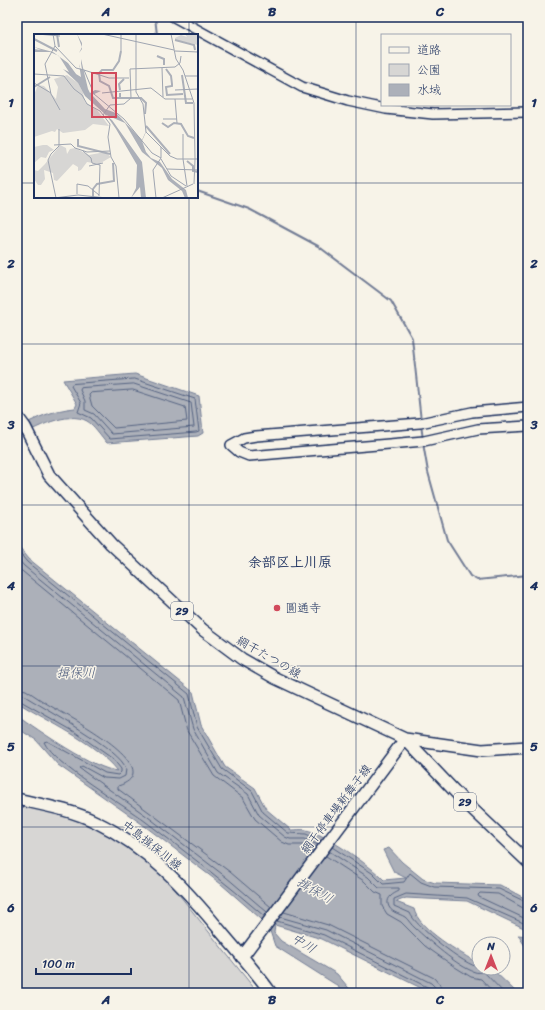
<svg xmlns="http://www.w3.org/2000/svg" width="545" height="1010" viewBox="0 0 545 1010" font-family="Sriracha,'Klee One',sans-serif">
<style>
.green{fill:#d7d6d4;stroke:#798299}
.water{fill:#acb0b9;stroke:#727c95}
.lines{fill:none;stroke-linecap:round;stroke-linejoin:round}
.shore{stroke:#556382;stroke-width:1}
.stream{stroke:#727c95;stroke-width:2}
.minor-casing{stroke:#1b2f5e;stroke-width:12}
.major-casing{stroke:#1b2f5e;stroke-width:14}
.minor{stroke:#f7f3e8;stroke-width:9}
.major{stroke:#f7f3e8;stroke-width:11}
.grid{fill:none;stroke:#1b2f5e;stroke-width:1;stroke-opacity:0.55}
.poi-dot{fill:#d1495b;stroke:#f7f3e8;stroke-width:1.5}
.labels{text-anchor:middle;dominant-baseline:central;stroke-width:3;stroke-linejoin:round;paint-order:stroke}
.shield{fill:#f7f3e8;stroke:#5d6a87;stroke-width:1}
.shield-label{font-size:11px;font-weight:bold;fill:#1b2f5e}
.poi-label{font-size:12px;fill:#1b2f5e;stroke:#f7f3e8;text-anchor:start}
.street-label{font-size:12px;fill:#1b2f5e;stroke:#f7f3e8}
.water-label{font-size:13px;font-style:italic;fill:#465679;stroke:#f7f3e8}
.quarter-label{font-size:14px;font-weight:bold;fill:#1b2f5e;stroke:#f7f3e8}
.inset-river{fill:none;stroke:#acb0b9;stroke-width:2}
.inset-road{fill:none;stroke:#9fa5b1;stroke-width:1}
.view{fill:#d1495b;fill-opacity:0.15;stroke:#d1495b;stroke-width:2}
.inset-edge{fill:none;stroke:#1b2f5e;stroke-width:2}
.neatline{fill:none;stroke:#1b2f5e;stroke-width:1.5}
.grid-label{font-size:13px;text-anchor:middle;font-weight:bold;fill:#1b2f5e}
</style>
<rect width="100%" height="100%" fill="#f7f3e8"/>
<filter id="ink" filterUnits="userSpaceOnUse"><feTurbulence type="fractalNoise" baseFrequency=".025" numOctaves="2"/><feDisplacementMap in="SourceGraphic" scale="8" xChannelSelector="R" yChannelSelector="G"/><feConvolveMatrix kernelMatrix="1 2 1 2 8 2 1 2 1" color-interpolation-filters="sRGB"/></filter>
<g filter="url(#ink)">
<path class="green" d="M 17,802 L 54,811 L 115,837 L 164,876 L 258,993 L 17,993 Z"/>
<path class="water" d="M 135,374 L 199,396 L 203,433 L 198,436 L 107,443 C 101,436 94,425 87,421 C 68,410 34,428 17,438 L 17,428 C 36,418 53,410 75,408 L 77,404 L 63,380 Z
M 17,544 L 29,559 L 193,692 L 201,725 L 225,767 L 255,788 L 266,809 L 291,830 C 296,830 302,829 306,830 C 324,833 371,866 384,880 L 406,878 L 394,872 L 383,850 L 389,848 L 402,862 L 423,879 L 435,883 L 500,885 L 528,900 L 528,930 L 467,901 L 406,898 L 396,902 L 414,909 C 418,929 461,953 479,964 L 477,953 L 479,955 L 479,968 L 491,968 L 517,993 L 431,993 L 322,939 L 275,925 L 274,933 L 281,941 L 337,974 L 353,993 L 341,993 L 338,986 L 275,946 L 268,925 L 221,884 L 142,824 L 58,765 L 36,740 L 17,728 L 17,715 C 38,730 95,770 118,771 C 95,742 48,722 17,702 Z
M 518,935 L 528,936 L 528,951 L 527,949 Z"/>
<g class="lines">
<path class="shore" d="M 135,379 L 195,399 L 199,431 L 196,432 L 110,439 L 91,418 L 78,412 L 81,403 L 71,386 L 72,384 Z
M 134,384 L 191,403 L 194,427 L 112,434 L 94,414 L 85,410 L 85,401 L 80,390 L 81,388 Z
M 133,390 L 185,407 L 187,421 L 114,428 L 92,406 L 89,395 L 91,393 Z
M 17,550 L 27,562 L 189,694 L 197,727 L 222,769 L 252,791 L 263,812 L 288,833 L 306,834 L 321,841
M 17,558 L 24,566 L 184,697 L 193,729 L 218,773 L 248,794 L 259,815 L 285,837 L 290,839 L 305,839 L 318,845
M 17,567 L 179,700 L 187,731 L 214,776 L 243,798 L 255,819 L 282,842 L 289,845 L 304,845 L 314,850
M 17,688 L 26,690 C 35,696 45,703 54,708 C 68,716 171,769 118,786 L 118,789 L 230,872 L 271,907
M 17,694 L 23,695 C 43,708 122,750 126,769 L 125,776 L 119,779 L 104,778 L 82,766 L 79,768 L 148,817 L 226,877 L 267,912
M 17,699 L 75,732 L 113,759 L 121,769 L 121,772 L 118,775 L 105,773 L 47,741 L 44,742 C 54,765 123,804 146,822 C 186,852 226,883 264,916
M 332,847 L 372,873 L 383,884 L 404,882 L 410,873 L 421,882 L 434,887 L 499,889 L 528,903
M 329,851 L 368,877 L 379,888 L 399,888 L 399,891 C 393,894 387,897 388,904 C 390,913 399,913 405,917 C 408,919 411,925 415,928 C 428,940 458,967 475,972 C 477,973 481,972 484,972 L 504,993
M 326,856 L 364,881 L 375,892 L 382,895 L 382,906 L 387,914 L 401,922 L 425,946 L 455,967 L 471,977 L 481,979 L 494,993
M 528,909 L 523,908 L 498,894 L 480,893 L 478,895 L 479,897 L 528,920
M 284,912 L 328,925 L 434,978 L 440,985 L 442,993
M 280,917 L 326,930 L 431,983 L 435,987 L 436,993
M 277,921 L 324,935 L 429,988 L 431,993
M 479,967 C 466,967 414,925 410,913 L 394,906 L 394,899 L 406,894 L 467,898 L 528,925"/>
<path class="stream" d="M 155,17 L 157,35
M 197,191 L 249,209 L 318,246 L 391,301 L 412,338 L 421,421
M 421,425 L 423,439
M 423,443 L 428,472 L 447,540 L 470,576 L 477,580 L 528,575"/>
<g class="minor-casing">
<path id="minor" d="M 174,17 L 302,87 L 348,101 L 386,109 L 433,114 L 528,112
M 528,407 L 472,412 L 420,423 L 256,436 L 244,438 L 231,445 L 239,452 L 249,456 L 424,441 L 478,429 L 528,426"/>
</g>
<g class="major-casing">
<path id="major" d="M 17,416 L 25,427 L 49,475 L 111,544 L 203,630 L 242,659 L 275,678 L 405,739 L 464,801 L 528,862
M 405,739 L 482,750 L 528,747
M 17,799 C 43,805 72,810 96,822 C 148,847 187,890 223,934 C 239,953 256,972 271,993
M 242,957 L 405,739"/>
</g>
<use href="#minor" class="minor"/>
<use href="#major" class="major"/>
</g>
</g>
<path class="grid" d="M 189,17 L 189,35M 356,17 L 356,993M 17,183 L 35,183M 197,183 L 528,183M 189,197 L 189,993M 17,344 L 528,344M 17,505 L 528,505M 17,666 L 528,666M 17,827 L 528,827"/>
<circle class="poi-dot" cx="277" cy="608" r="4"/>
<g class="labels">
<g class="shield">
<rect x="171" y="602" width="22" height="18" rx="3"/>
<rect x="454" y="793" width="22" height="18" rx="3"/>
</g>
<g class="shield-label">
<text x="182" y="611">29</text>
<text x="465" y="802">29</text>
</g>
<g class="poi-label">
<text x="285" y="608">圓通寺</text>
</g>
<g class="street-label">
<text transform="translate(269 657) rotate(30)">網干たつの線</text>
<text transform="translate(336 809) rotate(-53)">網干停車場新舞子線</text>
<text transform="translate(152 845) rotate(38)">中島揖保川線</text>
</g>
<g class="water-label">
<text x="76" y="672">揖保川</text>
<text transform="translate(315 890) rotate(30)">揖保川</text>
<text transform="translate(304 943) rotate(32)">中川</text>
</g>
<g class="quarter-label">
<text x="290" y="562">余部区上川原</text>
</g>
</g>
<g transform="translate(34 34)">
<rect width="164" height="164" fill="#f7f3e8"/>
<path d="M 151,0 L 164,0 L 164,11 L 141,6 L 141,4 L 147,1 L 153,3 ZM 33,41 L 44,49 L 51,61 L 49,59 L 51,68 L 63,76 L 75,92 L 59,90 L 51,96 L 29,99 L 23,95 L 21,98 L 18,97 L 0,103 L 0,61 L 4,51 L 10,52 L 22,65 L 24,53 L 20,45 ZM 9,111 L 13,111 L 20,116 L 15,118 L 12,124 L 7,123 L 0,129 L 0,113 ZM 26,111 L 32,114 L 33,120 L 36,115 L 41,114 L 55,121 L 71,118 L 77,123 L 65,130 L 53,128 L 47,136 L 44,137 L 44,133 L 39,130 L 23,147 L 20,146 L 19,139 L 10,136 L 11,145 L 7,151 L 4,151 L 0,145 L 0,136 L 4,137 L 11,130 Z" fill="#d7d6d4"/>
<path d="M 43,0 L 48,9 L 48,15 L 45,19 L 45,33 L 48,36 L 47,29 L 47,25 L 54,55 L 56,59 L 61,56 L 67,57 L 58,61 L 71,75 L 82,79 L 108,106 L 112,97 L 111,80 L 112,98 L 108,107 L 112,118 L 117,124 L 126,128 L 138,145 L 152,156 L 154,164 L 151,164 L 148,157 L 134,146 L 128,134 L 108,118 L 91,89 L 70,80 L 78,86 L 108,128 L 112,164 L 107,164 L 106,153 L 97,164 L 102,154 L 103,131 L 82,95 L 73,82 L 51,62 L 44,49 L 29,35 L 35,38 L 25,22 L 16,18 L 0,18 L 0,15 L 7,16 L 0,13 L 19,18 L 34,29 L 45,44 L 42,40 L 47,43 L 45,30 L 45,19 L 48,13 Z" fill="#acb0b9"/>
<path class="inset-river" d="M 23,0 L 25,13M 0,5 L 23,17M 141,6 L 160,11 L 161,16M 123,22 L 130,25 L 130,31M 132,35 L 137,42 L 138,50 L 138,52 L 132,53 L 133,61 L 149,60M 148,41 L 152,69 L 159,69M 0,53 L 16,43M 86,56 L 85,50 L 90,45M 86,59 L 86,64 L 79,64 L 75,52 L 66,47 L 65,39 L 68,36 L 79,36 L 85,27 L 87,17M 86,64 L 107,64 L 112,69 L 111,80M 128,89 L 134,93 L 140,89 L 147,90 L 154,102 L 160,104M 112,92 L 136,120M 44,105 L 44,112 L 76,120M 153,127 L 159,132 L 159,137 L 164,138M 59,163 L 59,155 L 63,150 L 80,147 L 79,129"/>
<path class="inset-road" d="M 3,0 L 26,2M 19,0 L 21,12 L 42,34 L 50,36 L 60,60 L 90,85 L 118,119 L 127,124M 68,0 L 140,16M 87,0 L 87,17M 102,0 L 102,58 L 109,70 L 112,98 L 136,122 L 143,125 L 149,125 L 149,100M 137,0 L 142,25 L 149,36 L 160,69 L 161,125 L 149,125 L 153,152M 21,12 L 11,30 L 17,60 L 26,76M 141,17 L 164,18M 128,34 L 129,63M 50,36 L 75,44 L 95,44M 0,40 L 30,42 L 40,55 L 48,61 L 53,70 L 66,77 L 76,90 L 74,103 L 77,123 L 82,132 L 85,164M 151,42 L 164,42M 0,49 L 17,59M 141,56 L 164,55M 68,59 L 117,54 L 131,65 L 158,65M 141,65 L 143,89M 76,71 L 90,70 L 97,64 L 96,35 L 141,33 L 146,29 L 147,22M 69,81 L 76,71M 129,85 L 143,85M 20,111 L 37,110 L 41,114 L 53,118 L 76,117M 49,117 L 57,124 L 58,129 L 66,131 L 65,162M 127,125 L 137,142 L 152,152M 55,132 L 69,129M 133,135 L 164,136M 160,150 L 161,125 L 164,125M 43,160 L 43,150 L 54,152 L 65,161M 20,164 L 44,161 L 73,164M 22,164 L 14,126 L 17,120 L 25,112 L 25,95M 122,164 L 119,136 L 127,124 L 127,113M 128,164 L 159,150"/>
<path class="view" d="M 58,39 L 82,39 L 82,83 L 58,83 Z"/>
<rect width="164" height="164" class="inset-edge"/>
</g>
<rect width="545" height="1010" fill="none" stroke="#f7f3e8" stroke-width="44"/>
<rect x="381" y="34" width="130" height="72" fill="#f7f3e8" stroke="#9fa5b1"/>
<rect x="389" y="47" width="20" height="6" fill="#f7f3e8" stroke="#9fa5b1"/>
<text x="417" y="54" font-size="12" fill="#1b2f5e">道路</text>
<rect x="389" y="64" width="20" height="12" fill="#d7d6d4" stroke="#9fa5b1"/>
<text x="417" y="74" font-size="12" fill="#1b2f5e">公園</text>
<rect x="389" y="84" width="20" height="12" fill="#acb0b9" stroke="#9fa5b1"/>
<text x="417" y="94" font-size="12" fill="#1b2f5e">水域</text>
<g transform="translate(491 956)"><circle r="19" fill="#f7f3e8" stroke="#9fa5b1"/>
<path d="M0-3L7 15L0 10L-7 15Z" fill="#d1495b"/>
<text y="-6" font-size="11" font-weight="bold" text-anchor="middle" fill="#1b2f5e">N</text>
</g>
<path d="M36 968v6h95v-6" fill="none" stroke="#1b2f5e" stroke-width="2"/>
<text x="42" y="968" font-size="12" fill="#1b2f5e" stroke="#f7f3e8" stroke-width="3" paint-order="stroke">100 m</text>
<rect x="22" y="22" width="501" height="966" class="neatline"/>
<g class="grid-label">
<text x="106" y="16">A</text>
<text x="272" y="16">B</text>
<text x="440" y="16">C</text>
<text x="11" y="107">1</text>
<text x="534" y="107">1</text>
<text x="11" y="268">2</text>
<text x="534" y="268">2</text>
<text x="11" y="429">3</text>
<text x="534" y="429">3</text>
<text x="11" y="590">4</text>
<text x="534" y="590">4</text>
<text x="11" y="751">5</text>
<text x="534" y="751">5</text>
<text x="11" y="912">6</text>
<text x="534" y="912">6</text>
<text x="106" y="1004">A</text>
<text x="272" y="1004">B</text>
<text x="440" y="1004">C</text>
</g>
</svg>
